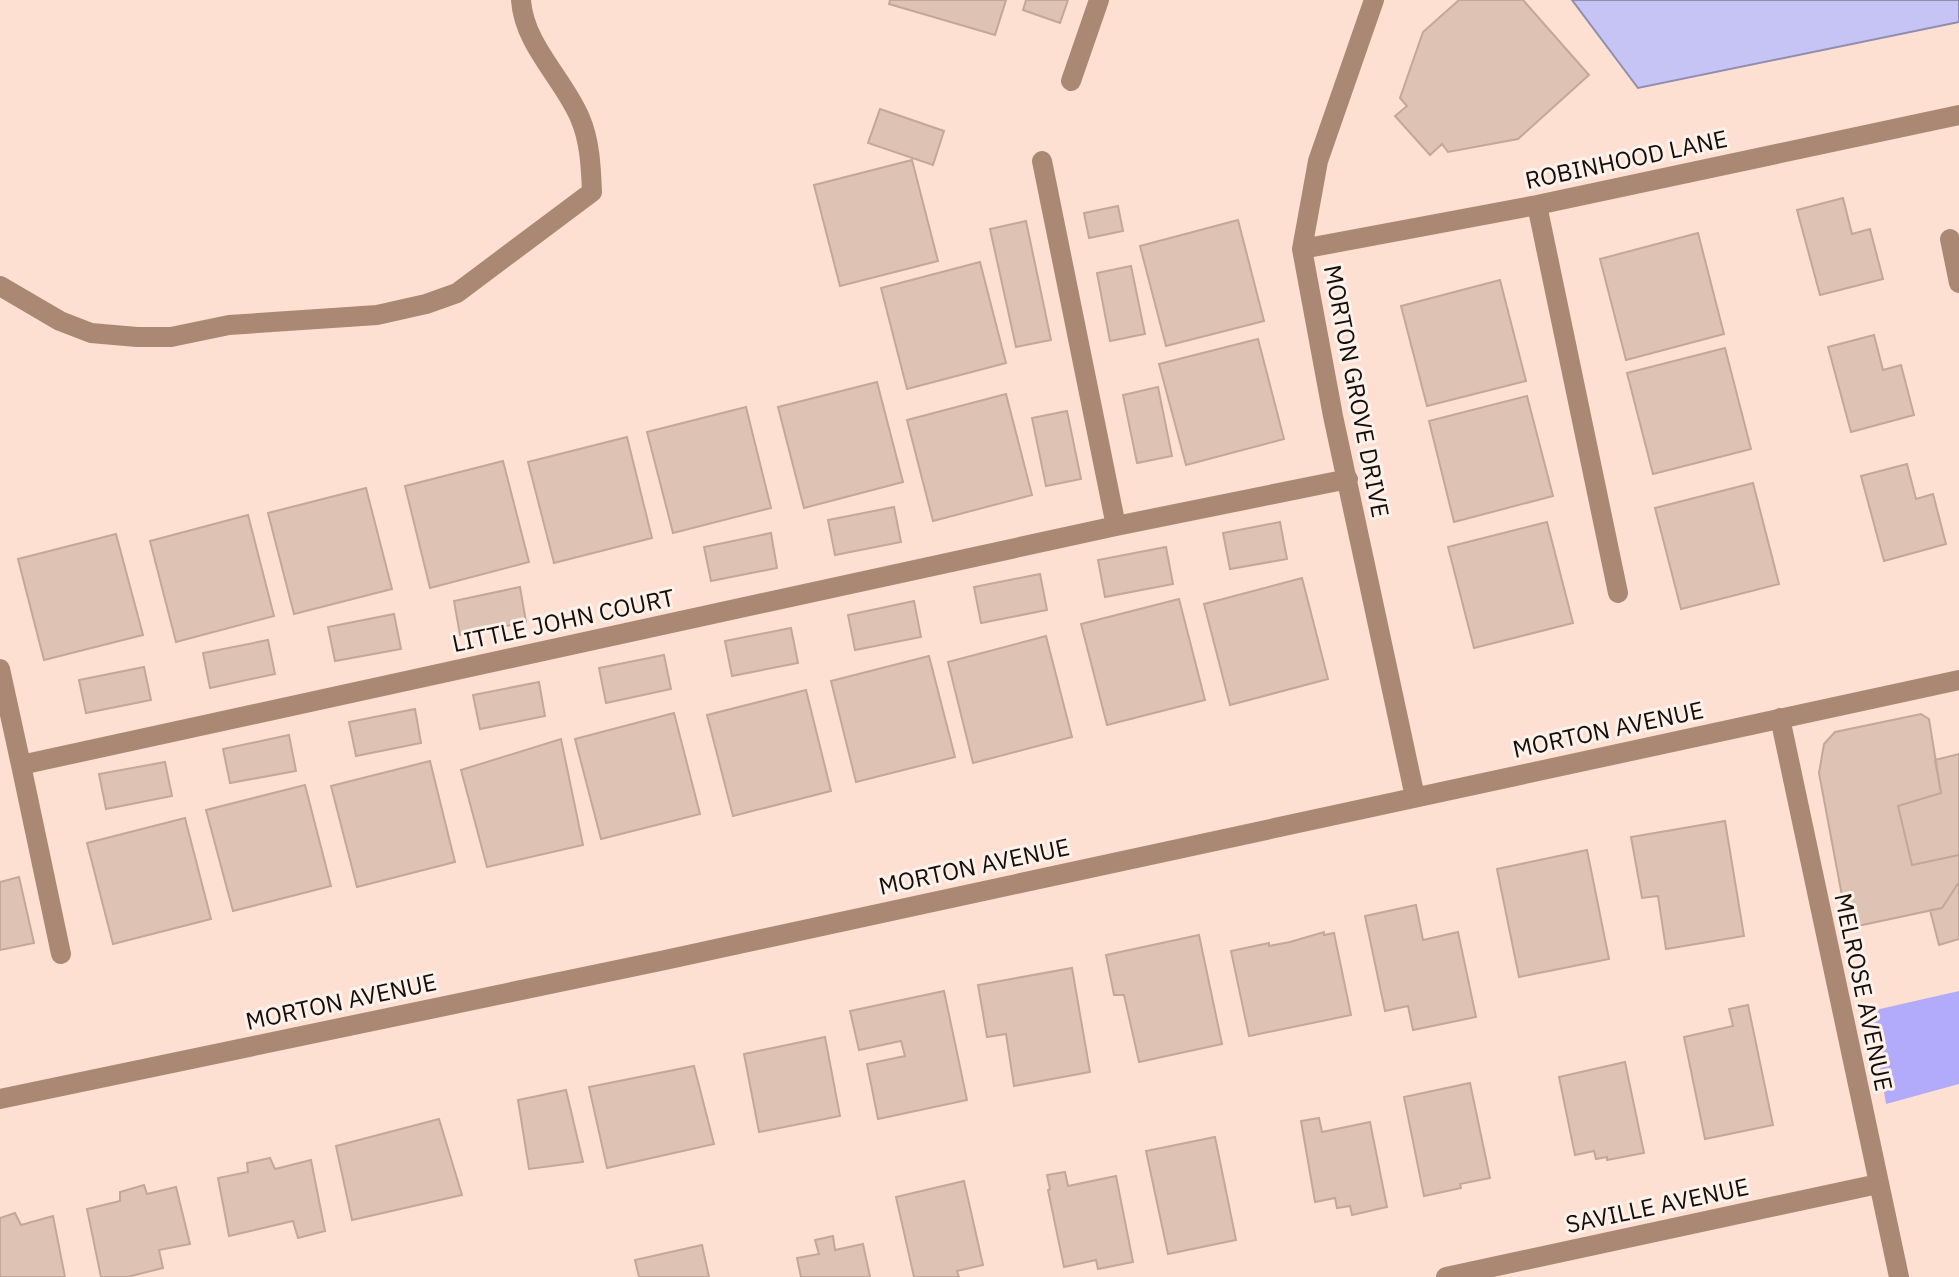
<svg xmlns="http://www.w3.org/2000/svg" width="1959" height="1277" viewBox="0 0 1959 1277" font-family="'IBM Plex Sans',sans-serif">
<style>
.green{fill:#b2abfb}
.water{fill:#c6c4f5;stroke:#918dae;stroke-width:2}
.building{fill:#dec2b3;stroke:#c3a798;stroke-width:2}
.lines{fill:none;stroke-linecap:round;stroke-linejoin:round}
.minor{stroke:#ab8874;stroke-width:20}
.labels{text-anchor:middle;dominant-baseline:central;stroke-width:6;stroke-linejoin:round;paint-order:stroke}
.street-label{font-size:24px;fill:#160d08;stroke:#fdf2eb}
</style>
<rect width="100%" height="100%" fill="#fde0d1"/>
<path class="green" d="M 1959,991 L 1959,1084 L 1886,1104 L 1871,1011 Z"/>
<path class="water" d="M 1572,0 L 1959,0 L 1959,22 L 1638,88 Z"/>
<path class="building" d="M 890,0 L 1006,0 L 995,35 L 889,4 Z
M 1026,0 L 1068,0 L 1060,23 L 1023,10 Z
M 1459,0 L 1523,0 L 1589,75 L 1518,139 L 1448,152 L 1442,144 L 1430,155 L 1395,116 L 1407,106 L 1400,98 L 1423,32 Z
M 880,109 L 944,131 L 933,165 L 868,143 Z
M 912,160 L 938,261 L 840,286 L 814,185 Z
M 1843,198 L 1852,234 L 1870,229 L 1883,279 L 1820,295 L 1797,210 Z
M 1118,206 L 1123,231 L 1089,238 L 1084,213 Z
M 1238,220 L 1264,321 L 1166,346 L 1140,246 Z
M 1026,221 L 1051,340 L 1016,347 L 990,229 Z
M 1698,233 L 1724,334 L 1626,360 L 1600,259 Z
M 980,262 L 1006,363 L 907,389 L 881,288 Z
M 1131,266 L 1145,334 L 1110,341 L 1097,273 Z
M 1500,280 L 1526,381 L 1427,406 L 1401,306 Z
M 1874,335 L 1883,370 L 1901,365 L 1914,415 L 1851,432 L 1828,347 Z
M 1258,339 L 1284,439 L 1186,465 L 1159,364 Z
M 1725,348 L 1751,449 L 1653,474 L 1627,373 Z
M 877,382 L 903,482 L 804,508 L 778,407 Z
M 1158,387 L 1172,456 L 1137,463 L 1123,395 Z
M 1006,394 L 1032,495 L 933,521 L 907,420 Z
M 1527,396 L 1553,496 L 1454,522 L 1429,421 Z
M 746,407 L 771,508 L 673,533 L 647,432 Z
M 1067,411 L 1081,479 L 1046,486 L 1032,418 Z
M 627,437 L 652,538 L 554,563 L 528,462 Z
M 503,461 L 529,562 L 430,588 L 405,486 Z
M 1907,464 L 1916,499 L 1933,494 L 1946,544 L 1884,561 L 1861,476 Z
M 1753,483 L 1779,584 L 1681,609 L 1655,508 Z
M 366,488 L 392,589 L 294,614 L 268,513 Z
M 894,507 L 901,542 L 835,555 L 828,520 Z
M 248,515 L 274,616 L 176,642 L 150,541 Z
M 1280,522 L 1287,559 L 1230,569 L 1223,533 Z
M 1547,522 L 1573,623 L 1474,648 L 1448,547 Z
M 771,533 L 777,568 L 711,581 L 704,547 Z
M 116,534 L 143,635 L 44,660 L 18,559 Z
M 1166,547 L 1173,584 L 1105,597 L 1098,560 Z
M 1040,574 L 1047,610 L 981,623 L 974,587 Z
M 1302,578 L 1328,679 L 1230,705 L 1204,604 Z
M 520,587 L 526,622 L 460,635 L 454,601 Z
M 1179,599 L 1205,700 L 1107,725 L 1081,624 Z
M 914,601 L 921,637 L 855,650 L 848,615 Z
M 394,614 L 401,649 L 335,661 L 328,627 Z
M 791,628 L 798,663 L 732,676 L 725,641 Z
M 1046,636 L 1072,737 L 973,763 L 948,662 Z
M 268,640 L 275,674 L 210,688 L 203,653 Z
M 664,655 L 671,689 L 606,703 L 599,668 Z
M 929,656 L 955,757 L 856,782 L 831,681 Z
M 144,667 L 151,700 L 86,713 L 79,680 Z
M 539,682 L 545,716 L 480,729 L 473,695 Z
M 806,690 L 831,791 L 733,816 L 707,715 Z
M 415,709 L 421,743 L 356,756 L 349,722 Z
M 674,713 L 700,814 L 601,839 L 575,739 Z
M 1921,714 L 1929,719 L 1941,793 L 1898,806 L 1912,865 L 1959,855 L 1959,882 L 1942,908 L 1848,928 L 1819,773 L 1824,744 L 1835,732 Z
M 289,735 L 296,771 L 230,783 L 223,749 Z
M 561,739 L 583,845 L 487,867 L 461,770 Z
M 1959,754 L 1959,855 L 1912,865 L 1898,806 L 1941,793 L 1935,760 Z
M 430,761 L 455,862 L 357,887 L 331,786 Z
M 165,762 L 172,796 L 106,809 L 99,774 Z
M 305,785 L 331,886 L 233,911 L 206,810 Z
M 185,818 L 211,919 L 113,944 L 87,843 Z
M 1725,821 L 1744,936 L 1666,949 L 1658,896 L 1642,898 L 1631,837 Z
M 1587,850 L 1609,959 L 1519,977 L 1497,869 Z
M 19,877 L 34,943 L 0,950 L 0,882 Z
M 1959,882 L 1959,939 L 1939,945 L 1930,910 L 1942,908 Z
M 1416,905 L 1423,940 L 1458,932 L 1476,1017 L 1413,1030 L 1408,1006 L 1385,1011 L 1365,916 Z
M 1324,932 L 1324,935 L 1334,933 L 1351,1015 L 1249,1036 L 1231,951 L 1269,943 L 1269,946 L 1290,942 Z
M 1199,935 L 1222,1044 L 1139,1062 L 1124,995 L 1114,995 L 1106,955 Z
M 1072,968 L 1090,1072 L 1014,1086 L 1006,1034 L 987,1037 L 978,985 Z
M 944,991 L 967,1100 L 878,1119 L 867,1064 L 905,1056 L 901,1041 L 859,1050 L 850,1011 Z
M 1748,1005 L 1773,1125 L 1705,1139 L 1684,1037 L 1733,1026 L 1729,1009 Z
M 825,1037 L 840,1116 L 759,1132 L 744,1054 Z
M 1625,1062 L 1644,1153 L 1607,1160 L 1607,1157 L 1596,1159 L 1594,1151 L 1575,1155 L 1559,1077 Z
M 694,1066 L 714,1144 L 607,1168 L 589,1087 Z
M 1470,1083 L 1490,1178 L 1460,1184 L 1461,1188 L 1424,1196 L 1404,1097 Z
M 566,1090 L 583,1162 L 529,1169 L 518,1100 Z
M 1319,1118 L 1322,1132 L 1370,1122 L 1387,1207 L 1352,1215 L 1350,1206 L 1337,1208 L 1335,1198 L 1315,1202 L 1301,1121 Z
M 439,1119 L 462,1195 L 352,1220 L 336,1146 Z
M 1215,1137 L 1236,1240 L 1168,1254 L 1146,1151 Z
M 270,1158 L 275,1169 L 311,1160 L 325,1231 L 298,1238 L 293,1221 L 229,1236 L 218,1178 L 248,1172 L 247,1163 Z
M 1065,1172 L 1068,1186 L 1116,1176 L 1133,1262 L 1098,1269 L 1096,1260 L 1064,1267 L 1048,1190 L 1050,1189 L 1047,1175 Z
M 964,1181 L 983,1265 L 957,1271 L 959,1277 L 914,1277 L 896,1197 Z
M 144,1185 L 147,1194 L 176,1187 L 190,1244 L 159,1250 L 163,1268 L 127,1277 L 101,1277 L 87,1209 L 120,1201 L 120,1192 Z
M 15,1213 L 21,1225 L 53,1216 L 65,1277 L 0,1277 L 0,1218 Z
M 833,1236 L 835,1250 L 863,1244 L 870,1277 L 801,1277 L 797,1258 L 819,1254 L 815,1240 Z
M 702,1245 L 709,1277 L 639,1277 L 635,1260 Z"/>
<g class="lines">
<path class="minor" d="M 1374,0 L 1318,161 L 1302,249 L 1333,416 L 1415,797
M 1071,81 L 1099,0
M 1042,161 L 1116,526
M 1537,205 L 1618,593
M 1950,239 L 1959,283
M 1302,249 L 1537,205 L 1959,115
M 0,286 L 60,321 L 91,333 L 137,337 L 171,337 L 229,325 L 377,315 L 426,304 L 457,293 L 592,192 C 591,168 590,141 580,118 C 563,78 524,45 521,0
M 0,669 L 21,765 L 1116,526 L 1348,479
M 1780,718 L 1899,1277
M 21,765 L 61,954
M 0,1099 L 665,960 L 1959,680
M 1446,1277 L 1878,1184"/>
</g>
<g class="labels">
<g class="street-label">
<text transform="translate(1626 159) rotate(-12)">ROBINHOOD LANE</text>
<text transform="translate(1357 391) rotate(79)">MORTON GROVE DRIVE</text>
<text transform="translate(563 620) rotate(-12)">LITTLE JOHN COURT</text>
<text transform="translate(1608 729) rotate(-12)">MORTON AVENUE</text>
<text transform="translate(974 866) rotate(-12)">MORTON AVENUE</text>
<text transform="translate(1864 992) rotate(78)">MELROSE AVENUE</text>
<text transform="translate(341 1001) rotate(-12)">MORTON AVENUE</text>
<text transform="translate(1657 1205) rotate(-12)">SAVILLE AVENUE</text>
</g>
</g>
</svg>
